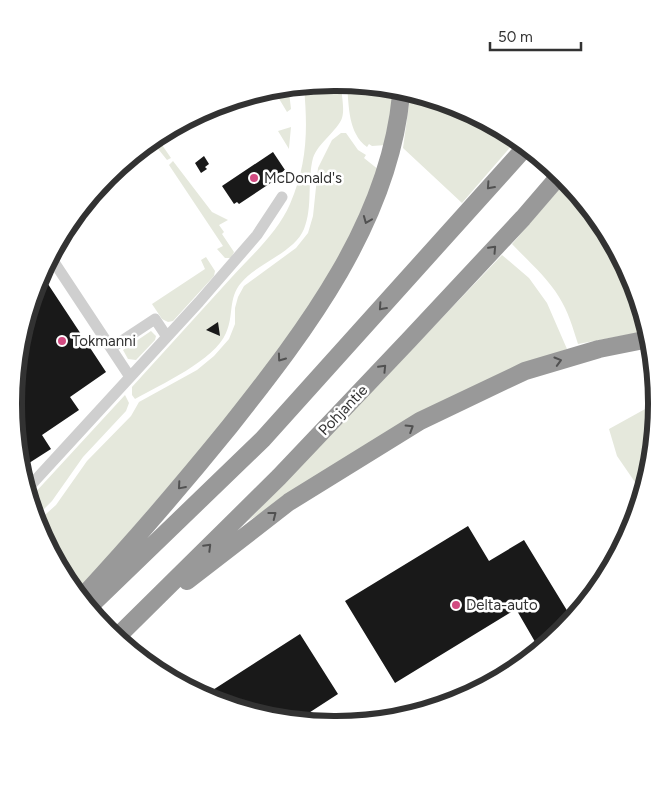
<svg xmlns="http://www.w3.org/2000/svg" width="670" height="807" viewBox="0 0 670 807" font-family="Figtree,sans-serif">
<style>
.green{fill:#e5e8dc}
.building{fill:#191919}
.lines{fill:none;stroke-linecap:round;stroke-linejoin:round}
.minor{stroke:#cfcfcf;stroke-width:11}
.highway{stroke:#999;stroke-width:18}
.oneway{stroke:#515151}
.poi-dot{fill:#d24b81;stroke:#fff;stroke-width:2}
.labels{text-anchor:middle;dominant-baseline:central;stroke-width:5;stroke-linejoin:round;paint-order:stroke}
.poi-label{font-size:15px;fill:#323232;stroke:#fff;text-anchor:start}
.street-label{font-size:15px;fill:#323232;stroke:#fff}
.rim{fill:none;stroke:#323232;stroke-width:6}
</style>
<rect width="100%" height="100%" fill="#fff"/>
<path class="green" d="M 335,82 L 341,83 C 341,93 345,108 342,118 C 338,130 318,143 313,158 C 307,181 313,207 304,229 C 294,253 257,263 241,283 C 228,298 234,316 226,333 C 215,360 160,385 135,399 L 132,395 L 132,387 C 165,351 198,314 231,278 C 252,255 278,232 290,204 C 307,165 308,130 304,88 Z
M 347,85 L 394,94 L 386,145 L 372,146 L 369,144 L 367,147 C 348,133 349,106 347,85 Z
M 289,92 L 291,109 L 287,112 L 278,97 L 283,93 Z
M 410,97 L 458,107 L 513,144 L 462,203 L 403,148 Z
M 291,127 L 289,148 L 289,149 L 278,131 Z
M 341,133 L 346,133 L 358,150 L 366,155 L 364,158 L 379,170 L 358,228 L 315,301 L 243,400 L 80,589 L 38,526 L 37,522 L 56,505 L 87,461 L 131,416 L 139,402 L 197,370 L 214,356 L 229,339 L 235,324 L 235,308 L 238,297 L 244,286 L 296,248 L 308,233 L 313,216 L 318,168 L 332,140 Z
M 160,142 L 171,158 L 167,160 L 155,145 Z
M 173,161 L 212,212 L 228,220 L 219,225 L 224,232 L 222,234 L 234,252 L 231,258 L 225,258 L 217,249 L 223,246 L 169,165 Z
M 566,181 L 632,281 L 642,332 L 578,344 C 573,328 568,311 559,297 C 547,277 528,261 512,244 Z
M 502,255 L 529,278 L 547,303 L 567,349 L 504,373 L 419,414 L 248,521 Z
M 206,257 L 215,271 L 214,276 L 173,321 L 168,322 L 162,319 L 152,304 L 205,269 L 201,260 Z
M 151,331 L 156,336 L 155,340 L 136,360 L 128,359 L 123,350 Z
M 125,395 L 129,403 L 126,411 L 83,457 L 52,501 L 36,517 L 32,496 Z
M 656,403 L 656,404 L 639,488 L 617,456 L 609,429 Z"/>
<path class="building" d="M 273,152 L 285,170 L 274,178 L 275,180 L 239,204 L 237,202 L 234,204 L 222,186 Z
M 204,156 L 209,164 L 205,167 L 207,169 L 201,173 L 195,163 Z
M 42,275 L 106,372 L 70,397 L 79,410 L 42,435 L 51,449 L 26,465 L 14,403 L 38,280 Z
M 218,322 L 220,336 L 206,330 Z
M 468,526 L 489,561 L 524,540 L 571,617 L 562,631 L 538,647 L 516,609 L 395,683 L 345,601 Z
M 300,634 L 338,694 L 301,718 L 212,700 L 205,695 Z"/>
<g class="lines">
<path class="minor" d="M 52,259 L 130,377
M 111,348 L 155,319 L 167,337
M 30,486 L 199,302 L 257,235 L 282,197"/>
<path class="highway" d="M 187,581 L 289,502 L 420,421 L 525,371 L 599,349 L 644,340
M 84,595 C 135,540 183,484 230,426 C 306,330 389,222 401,95
M 91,605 L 263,439 L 523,150
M 117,637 L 279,477 L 409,340 L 523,218 L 560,175"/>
</g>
<defs><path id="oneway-chevron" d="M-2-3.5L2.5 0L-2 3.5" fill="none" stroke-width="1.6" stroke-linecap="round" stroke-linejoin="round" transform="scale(1.25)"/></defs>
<g class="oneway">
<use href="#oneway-chevron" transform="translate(490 186) rotate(132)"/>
<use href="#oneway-chevron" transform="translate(367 220) rotate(112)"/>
<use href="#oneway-chevron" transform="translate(493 249) rotate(-47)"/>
<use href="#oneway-chevron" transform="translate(382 307) rotate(132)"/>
<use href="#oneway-chevron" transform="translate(281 358) rotate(126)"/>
<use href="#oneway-chevron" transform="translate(558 361) rotate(-16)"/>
<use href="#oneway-chevron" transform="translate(383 368) rotate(-46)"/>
<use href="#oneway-chevron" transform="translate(410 428) rotate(-32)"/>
<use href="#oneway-chevron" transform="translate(181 486) rotate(131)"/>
<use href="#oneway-chevron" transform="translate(273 515) rotate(-38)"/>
<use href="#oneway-chevron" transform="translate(208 547) rotate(-45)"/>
</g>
<g class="poi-dot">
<circle cx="254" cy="178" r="5"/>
<circle cx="62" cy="341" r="5"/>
<circle cx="456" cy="605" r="5"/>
</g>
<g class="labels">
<g class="poi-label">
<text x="264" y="178">McDonald's</text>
<text x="72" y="341">Tokmanni</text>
<text x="466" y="605">Delta-auto</text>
</g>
<g class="street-label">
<text transform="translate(343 410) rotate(-46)">Pohjantie</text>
</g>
</g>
<path d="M0 0H670V807H0ZM334 91H336A312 312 0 0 1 648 403V404A312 312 0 0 1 336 716H334A312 312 0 0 1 22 404V403A312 312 0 0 1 334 91Z" fill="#fff" fill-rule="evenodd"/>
<path class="rim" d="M334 91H336A312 312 0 0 1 648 403V404A312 312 0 0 1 336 716H334A312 312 0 0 1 22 404V403A312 312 0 0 1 334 91Z"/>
<path d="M490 42v8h91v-8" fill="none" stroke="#323232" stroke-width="2.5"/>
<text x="498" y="42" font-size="15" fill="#323232" stroke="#ffffff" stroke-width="4" paint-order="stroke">50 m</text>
</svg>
